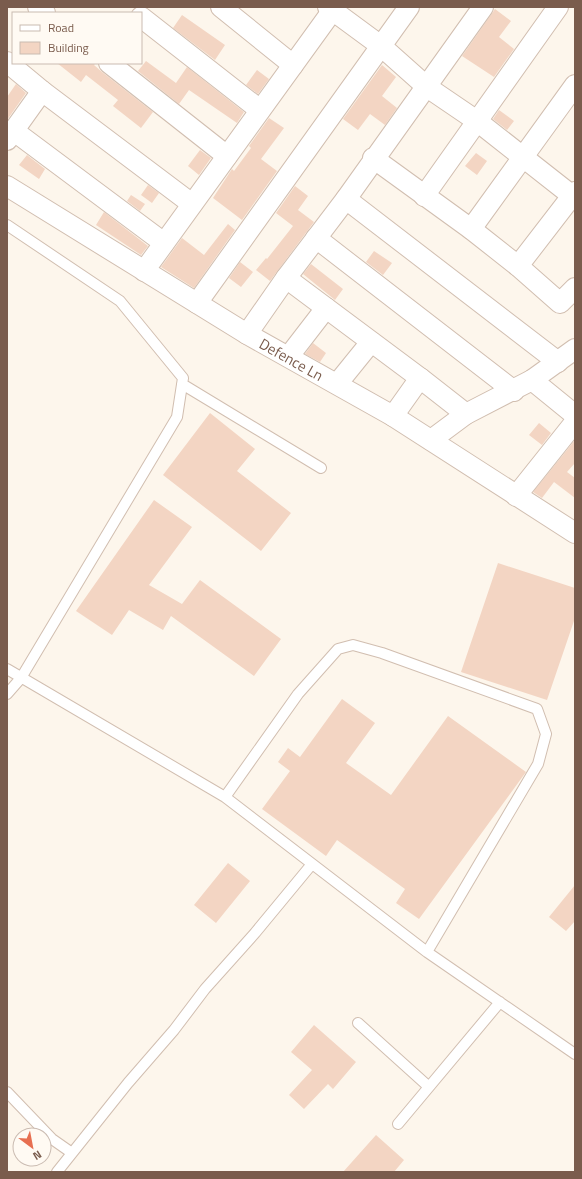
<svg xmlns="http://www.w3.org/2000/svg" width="582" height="1179" viewBox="0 0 582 1179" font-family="'Titillium Web',sans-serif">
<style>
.building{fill:#f3d5c3}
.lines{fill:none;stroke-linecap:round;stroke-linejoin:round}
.lane-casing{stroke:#d1beb0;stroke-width:12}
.street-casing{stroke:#d1beb0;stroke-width:22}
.lane{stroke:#fff;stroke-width:10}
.street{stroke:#fff;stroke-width:20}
.labels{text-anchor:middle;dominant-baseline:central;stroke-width:3.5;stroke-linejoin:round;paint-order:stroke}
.street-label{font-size:15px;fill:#7a5c4d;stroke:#fffaf3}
</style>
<rect width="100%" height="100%" fill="#fdf6ec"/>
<path class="building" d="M 495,9 L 511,21 L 499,37 L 514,49 L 494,77 L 462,56 Z
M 182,15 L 225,45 L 215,60 L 173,28 Z
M 146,61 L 176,83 L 187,67 L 244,112 L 237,123 L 189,90 L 179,104 L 138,71 Z
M 57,63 L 96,63 L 94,65 L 102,72 L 153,112 L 141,128 L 113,106 L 118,100 L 86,75 L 81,82 Z
M 382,65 L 396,77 L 382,96 L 397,108 L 385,125 L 370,114 L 358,130 L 343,119 Z
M 257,70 L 269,79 L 258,94 L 246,85 Z
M 16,84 L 26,93 L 7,120 L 7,97 Z
M 499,110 L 514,121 L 507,130 L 493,119 Z
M 269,118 L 284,128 L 261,159 L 277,171 L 242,220 L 213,198 L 232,169 L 234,171 L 251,148 L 249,146 Z
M 200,150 L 211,158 L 199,175 L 188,166 Z
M 476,153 L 487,161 L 477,175 L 465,166 Z
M 27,155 L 45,169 L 39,179 L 19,165 Z
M 148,185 L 159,193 L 152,203 L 141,195 Z
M 295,186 L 308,196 L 298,210 L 314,222 L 270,281 L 256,270 L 266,258 L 267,259 L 293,226 L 276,213 Z
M 131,195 L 145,204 L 140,211 L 127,201 Z
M 104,212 L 148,246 L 141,255 L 96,225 Z
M 228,224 L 235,230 L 194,288 L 161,267 L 182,238 L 204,255 Z
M 374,251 L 392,263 L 383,275 L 366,262 Z
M 240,262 L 253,272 L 241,287 L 229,278 Z
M 311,264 L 343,289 L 335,300 L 303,274 Z
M 313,343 L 326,353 L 320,362 L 305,354 Z
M 210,413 L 255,449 L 237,471 L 291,513 L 261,551 L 163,475 Z
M 539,423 L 551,433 L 542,445 L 529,435 Z
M 575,440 L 575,463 L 567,472 L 575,478 L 575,498 L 554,482 L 542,498 L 533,492 Z
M 154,500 L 192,527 L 149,585 L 182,604 L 200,580 L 281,639 L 254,676 L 171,616 L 163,630 L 129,610 L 112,635 L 76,611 Z
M 498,563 L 575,588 L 575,618 L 547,700 L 461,672 Z
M 342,699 L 375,723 L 346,763 L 391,795 L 448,716 L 526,772 L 419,919 L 396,903 L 405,889 L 337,840 L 326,856 L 262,809 L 290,771 L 278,762 L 288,748 L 300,757 Z
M 228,863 L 250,881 L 216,923 L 194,905 Z
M 575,885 L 575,921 L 566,931 L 549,917 Z
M 314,1025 L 356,1062 L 333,1089 L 328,1084 L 304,1109 L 289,1095 L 312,1070 L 291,1052 Z
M 376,1135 L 404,1160 L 394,1172 L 343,1172 Z"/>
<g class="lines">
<g class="lane-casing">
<path id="lane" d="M 7,225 L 120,301 L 183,378 L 177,417 L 21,678 L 7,694
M 182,384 L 321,468
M 7,669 L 225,797 L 427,952
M 225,797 L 298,694 L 338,649 L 353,645 L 382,653 L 537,709 L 546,734 L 538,764 L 427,952 L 575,1054
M 358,1023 L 429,1087
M 7,1092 L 52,1139 L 72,1153
M 398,1124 L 500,1002
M 57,1172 L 128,1083 L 174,1030 L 205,989 L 255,933 L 312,864"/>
</g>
<g class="street-casing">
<g id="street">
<path d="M 38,7 L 45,13"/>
<path d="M 221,7 L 293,65"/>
<path d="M 328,7 L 381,46 L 427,87 L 477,121 L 575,198"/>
<path d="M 141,17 L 260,110"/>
<path d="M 7,62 L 42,91 L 192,204"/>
<path d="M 109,63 L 227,156"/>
<path d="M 14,131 L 164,243"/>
<path d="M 7,140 L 42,91"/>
<path d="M 373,158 L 471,229 L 518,266 L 560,303 L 575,288"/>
<path id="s1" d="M 7,186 L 247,334 L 393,416 L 575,533"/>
<path d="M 424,196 L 558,7"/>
<path d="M 346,199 L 558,362"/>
<path d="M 471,229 L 575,85"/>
<path d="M 316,238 L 514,391"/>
<path d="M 518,266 L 575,192"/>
<path d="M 144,271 L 335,7"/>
<path d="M 286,278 L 420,378 L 466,414"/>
<path d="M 197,303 L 409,7"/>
<path d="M 247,334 L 286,278 L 346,199 L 483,7"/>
<path d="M 289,356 L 326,308"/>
<path d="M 532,380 L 575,415"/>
<path d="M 337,384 L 371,342"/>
<path d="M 393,416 L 420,378"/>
<path d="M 431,440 L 466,414 L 532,380 L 575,349"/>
<path d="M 516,496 L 575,422"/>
</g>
</g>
<use href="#lane" class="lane"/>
<use href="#street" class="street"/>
</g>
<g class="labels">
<g class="street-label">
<text stroke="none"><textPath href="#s1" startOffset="333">Defence Ln</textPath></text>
</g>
</g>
<rect width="582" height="1179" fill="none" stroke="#7a5c4d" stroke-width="16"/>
<rect x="12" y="12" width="130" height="52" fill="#fffaf3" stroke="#cabbb1"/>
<rect x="20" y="25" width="20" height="6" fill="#ffffff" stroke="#cabbb1"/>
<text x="48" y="32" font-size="12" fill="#7a5c4d">Road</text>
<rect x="20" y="42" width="20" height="12" fill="#f3d5c3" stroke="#cabbb1"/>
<text x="48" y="52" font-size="12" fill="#7a5c4d">Building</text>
<g transform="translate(32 1147) rotate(148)"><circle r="19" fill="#fffaf3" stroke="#cabbb1"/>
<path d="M0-3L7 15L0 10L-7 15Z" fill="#e76f51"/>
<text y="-6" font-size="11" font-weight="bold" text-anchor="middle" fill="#7a5c4d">N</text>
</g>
</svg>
